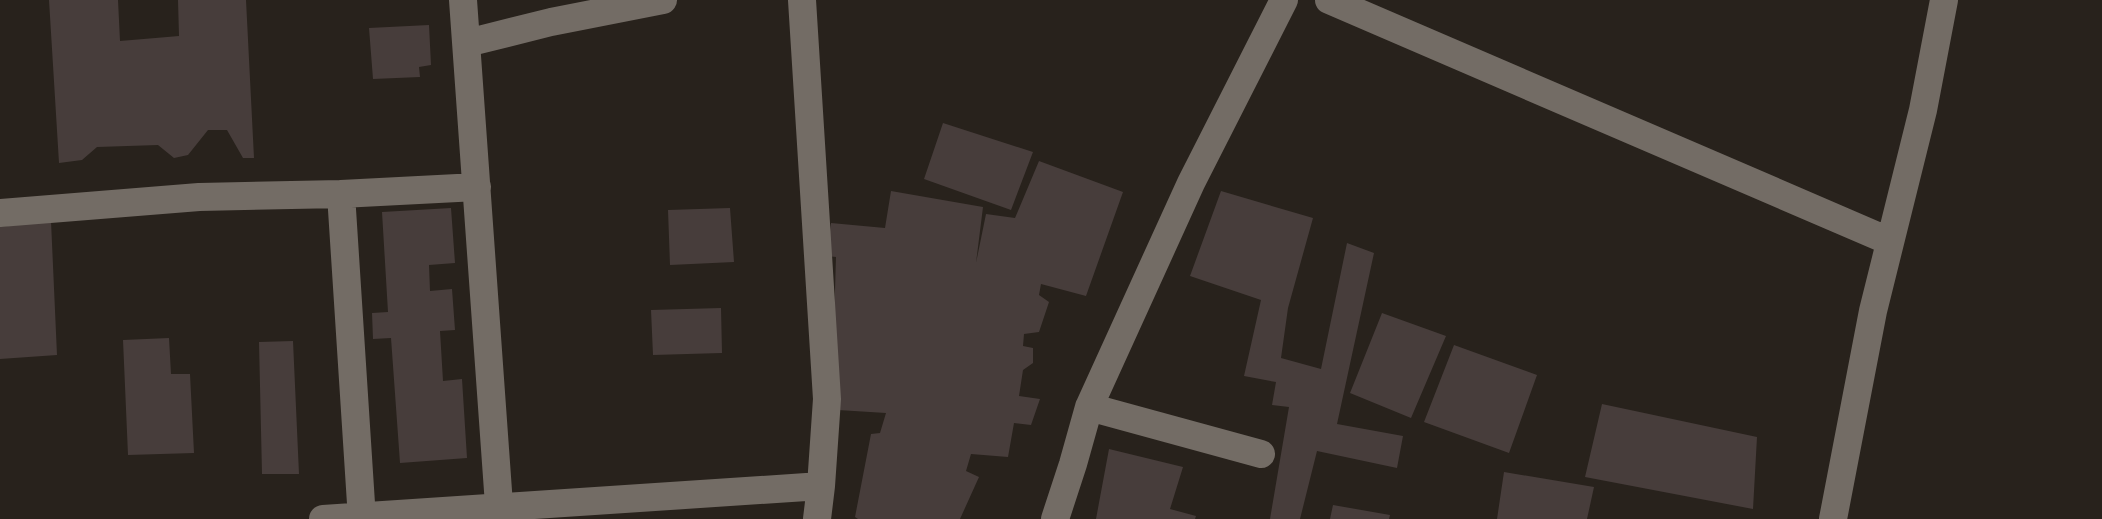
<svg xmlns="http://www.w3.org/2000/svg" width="2102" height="519" viewBox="0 0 2102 519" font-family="'IBM Plex Serif',serif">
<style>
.building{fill:#473d3b}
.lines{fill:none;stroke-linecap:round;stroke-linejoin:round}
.street{stroke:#736c65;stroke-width:28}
</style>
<rect width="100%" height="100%" fill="#28221c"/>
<path class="building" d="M 49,0 L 118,0 L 120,41 L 179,36 L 178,0 L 246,0 L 254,158 L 243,158 L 227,130 L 208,130 L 188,155 L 174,158 L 158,145 L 97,147 L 82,160 L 59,163 Z
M 429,25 L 431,65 L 419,67 L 420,77 L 373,79 L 369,28 Z
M 943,123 L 1033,152 L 1011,210 L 924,179 Z
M 1039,161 L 1123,192 L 1086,296 L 1041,284 L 1039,295 L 1049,302 L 1039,332 L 1024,334 L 1023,346 L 1033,348 L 1033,363 L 1023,370 L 1019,396 L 1040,399 L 1031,425 L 1014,423 L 1008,457 L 971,454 L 966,471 L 979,477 L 960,519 L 858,519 L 855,517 L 871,434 L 880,433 L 886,413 L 838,410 L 834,323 L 836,257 L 827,256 L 831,223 L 885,228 L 891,191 L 983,207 L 976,263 L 986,214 L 1015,218 Z
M 1221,191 L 1313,218 L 1288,308 L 1281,358 L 1321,369 L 1347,243 L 1374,253 L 1337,424 L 1403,436 L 1397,468 L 1317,451 L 1300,519 L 1270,519 L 1289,407 L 1272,405 L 1276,382 L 1244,376 L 1261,300 L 1190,276 Z
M 451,208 L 455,263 L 429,265 L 430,291 L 452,289 L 455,330 L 440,331 L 443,381 L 462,379 L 467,458 L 400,463 L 391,338 L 373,339 L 372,313 L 388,312 L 382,212 Z
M 730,208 L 734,262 L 670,265 L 668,210 Z
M 51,221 L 57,355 L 0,359 L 0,227 Z
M 721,308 L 722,353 L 653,355 L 651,310 Z
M 1382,313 L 1446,336 L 1411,418 L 1350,393 Z
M 169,338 L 171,374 L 190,374 L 194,453 L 128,455 L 123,340 Z
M 293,341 L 299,474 L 262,474 L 259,342 Z
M 1454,345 L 1537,375 L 1509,453 L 1424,422 Z
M 1602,404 L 1757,437 L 1753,509 L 1585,477 Z
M 1109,449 L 1183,467 L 1170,509 L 1196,516 L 1195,519 L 1096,519 Z
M 1504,472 L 1594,487 L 1587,519 L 1497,519 Z
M 1333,505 L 1390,515 L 1389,519 L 1330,519 Z"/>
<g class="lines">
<path class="street" d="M 463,0 L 500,519
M 802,0 L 827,399 L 821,486 L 817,519
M 1329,0 L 1889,241
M 467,43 L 551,22 L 663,0
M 341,194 L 362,519
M 0,213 L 199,197 L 341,194 L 477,187
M 1089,407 L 1261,454
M 323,519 L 821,486
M 1055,519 L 1073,464 L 1089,407 L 1191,183 L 1284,0
M 1833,519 L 1873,311 L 1923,110 L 1944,0"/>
</g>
</svg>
